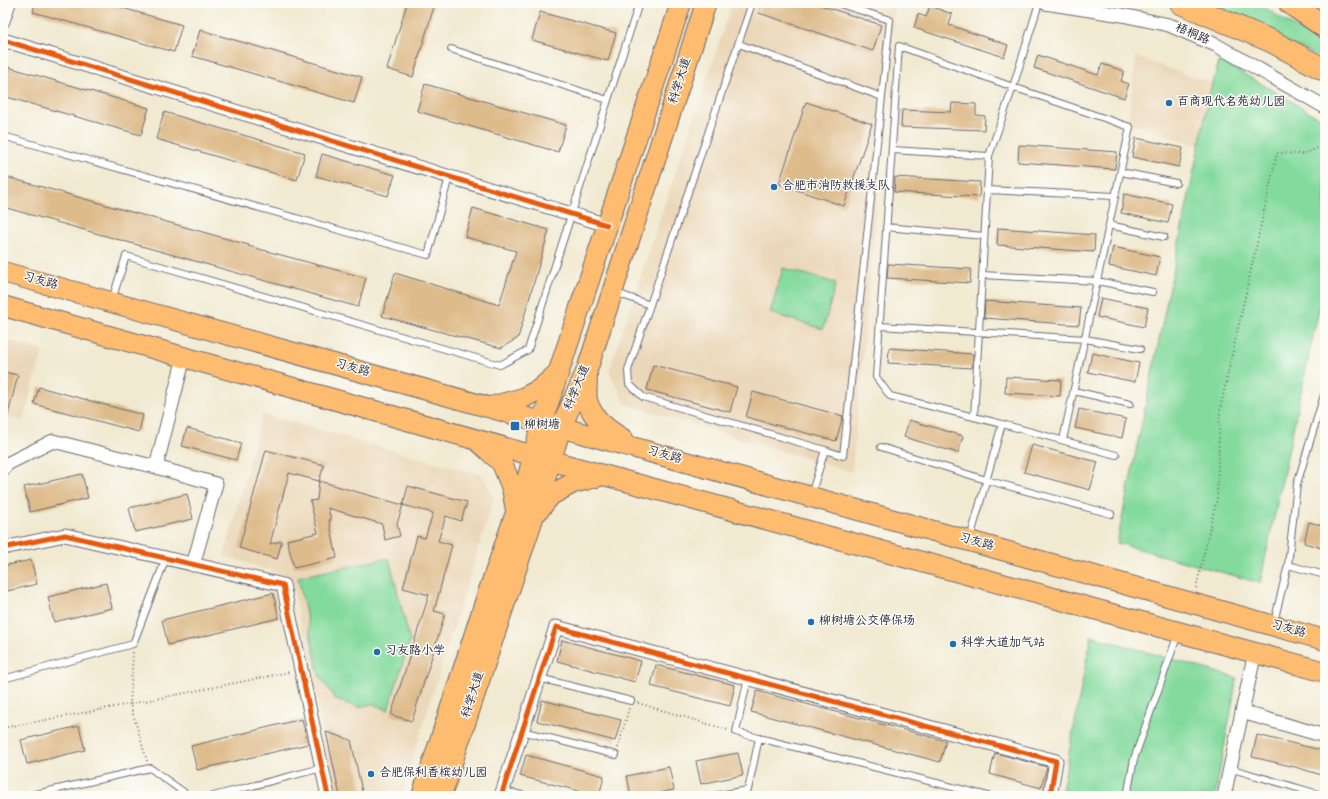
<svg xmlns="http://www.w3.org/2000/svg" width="1328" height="799" viewBox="0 0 1328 799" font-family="'Gochi Hand','LXGW WenKai TC',sans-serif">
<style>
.built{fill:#ebd8ba}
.green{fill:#83da9d;stroke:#527e6c}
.building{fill:#debb8b}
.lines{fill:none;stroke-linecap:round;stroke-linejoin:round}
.service-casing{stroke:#6a6870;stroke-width:8}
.minor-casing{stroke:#6a6870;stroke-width:15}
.primary-casing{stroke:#6a6870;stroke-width:22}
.motorway-casing{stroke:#6a6870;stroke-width:24}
.path{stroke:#6a6870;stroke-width:2;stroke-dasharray:1 3;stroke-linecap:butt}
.service{stroke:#fff;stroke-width:6}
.minor{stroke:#fff;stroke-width:13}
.primary{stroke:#febc70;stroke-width:20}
.motorway{stroke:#febc70;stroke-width:22}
.cycleway-casing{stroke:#fdfcf7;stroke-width:8}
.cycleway{stroke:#e8590c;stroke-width:5}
.poi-dot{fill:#1f6fb2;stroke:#fdfcf7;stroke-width:1.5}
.labels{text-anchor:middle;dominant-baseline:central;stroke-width:3;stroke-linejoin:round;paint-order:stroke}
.street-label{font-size:12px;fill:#22223b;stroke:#fdfcf7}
.poi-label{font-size:12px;fill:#22223b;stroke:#fdfcf7;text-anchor:start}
</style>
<rect width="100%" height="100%" fill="#fdfcf7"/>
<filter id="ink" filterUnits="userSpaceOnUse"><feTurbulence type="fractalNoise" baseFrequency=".025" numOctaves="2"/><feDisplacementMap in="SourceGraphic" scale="8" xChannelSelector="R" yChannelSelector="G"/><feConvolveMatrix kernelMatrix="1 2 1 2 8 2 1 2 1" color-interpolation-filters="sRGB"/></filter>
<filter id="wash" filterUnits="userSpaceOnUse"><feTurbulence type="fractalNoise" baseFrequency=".012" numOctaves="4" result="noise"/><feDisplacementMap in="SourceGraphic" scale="16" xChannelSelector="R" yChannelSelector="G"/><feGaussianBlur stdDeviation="0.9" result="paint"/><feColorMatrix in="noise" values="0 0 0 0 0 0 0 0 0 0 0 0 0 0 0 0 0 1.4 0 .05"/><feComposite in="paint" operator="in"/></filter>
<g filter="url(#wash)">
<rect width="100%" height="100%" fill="#f1ead1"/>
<path class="built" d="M 732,3 L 895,3 L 852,472 L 625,404 L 609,371 Z
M 1136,57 L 1212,83 L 1199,145 L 1128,123 Z
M 3,339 L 43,351 L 23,421 L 3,415 Z
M 262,414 L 482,475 L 494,498 L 415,751 L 403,796 L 336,796 L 291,577 L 224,556 Z"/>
<path class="green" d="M 1203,3 L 1258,3 L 1325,47 L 1325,60 Z
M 1220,60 L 1325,121 L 1325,281 L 1260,583 L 1117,543 L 1212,83 Z
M 783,268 L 836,283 L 823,329 L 770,313 Z
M 389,558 L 410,641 L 388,710 L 373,704 L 358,707 L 336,700 L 319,675 L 298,577 Z
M 1091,636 L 1237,678 L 1215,796 L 1061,796 Z"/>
<g id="blocks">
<path class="building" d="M 35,3 L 105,3 L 182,25 L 174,52 L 33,12 Z
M 407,3 L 435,3 L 413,77 L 387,69 Z
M 762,3 L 814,3 L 881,25 L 873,51 L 759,13 Z
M 930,6 L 952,14 L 949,25 L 1008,45 L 1004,57 L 914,28 L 918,14 L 926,17 Z
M 540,12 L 616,33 L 608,61 L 532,40 Z
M 200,30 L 362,77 L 354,103 L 192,56 Z
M 1038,55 L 1098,75 L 1102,64 L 1124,71 L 1121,81 L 1129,84 L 1124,98 L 1034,68 Z
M 8,67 L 149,108 L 141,135 L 3,96 L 3,83 Z
M 425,84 L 566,125 L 558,152 L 417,111 Z
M 806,102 L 872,124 L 844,206 L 779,184 Z
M 952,103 L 976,104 L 976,115 L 985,116 L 984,130 L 901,127 L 902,110 L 951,112 Z
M 164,112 L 305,153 L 297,180 L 156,139 Z
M 1136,138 L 1183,148 L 1179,167 L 1132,157 Z
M 1019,145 L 1117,152 L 1115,169 L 1018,162 Z
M 322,154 L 395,175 L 388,196 L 316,176 Z
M 3,176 L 249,245 L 248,246 L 366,278 L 358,307 L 3,207 Z
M 895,177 L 980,182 L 979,197 L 894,192 Z
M 1124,194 L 1172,204 L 1168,223 L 1121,213 Z
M 473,208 L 549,230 L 518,338 L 501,348 L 382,316 L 395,273 L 499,305 L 516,251 L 465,237 Z
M 998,228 L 1095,235 L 1094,252 L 997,245 Z
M 1113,247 L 1160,257 L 1156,276 L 1109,266 Z
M 888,264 L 971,269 L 970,283 L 887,278 Z
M 1101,298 L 1148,308 L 1144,327 L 1097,317 Z
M 985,301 L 1081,308 L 1079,325 L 984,318 Z
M 889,348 L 973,354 L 972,368 L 888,363 Z
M 1092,353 L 1139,363 L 1135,382 L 1088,372 Z
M 653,365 L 737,387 L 730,412 L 647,390 Z
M 3,372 L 18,375 L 6,422 L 3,422 Z
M 1006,377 L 1061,380 L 1060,396 L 1005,393 Z
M 39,387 L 143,415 L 139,432 L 34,404 Z
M 753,392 L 843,416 L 836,441 L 746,417 Z
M 1079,409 L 1126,419 L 1122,438 L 1075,428 Z
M 909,420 L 963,436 L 958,453 L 904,437 Z
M 187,428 L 241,443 L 236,460 L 182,446 Z
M 1032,445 L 1098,462 L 1090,490 L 1024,472 Z
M 266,450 L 324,465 L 319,481 L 289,473 L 270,544 L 282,541 L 277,559 L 239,548 Z
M 82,474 L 88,498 L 30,512 L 24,487 Z
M 319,481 L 403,505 L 397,524 L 400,536 L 385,540 L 382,524 L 328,508 L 331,520 L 329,520 L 337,558 L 294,568 L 287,540 L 318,533 L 310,501 L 317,500 Z
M 408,486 L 467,502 L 461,521 L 446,516 L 438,541 L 452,545 L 434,611 L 445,614 L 412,721 L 391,715 L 429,595 L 403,588 L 417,536 L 425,538 L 433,513 L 403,505 Z
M 187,494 L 193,519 L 135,532 L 129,508 Z
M 1309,522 L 1325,526 L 1325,549 L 1304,543 Z
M 31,560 L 37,584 L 3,592 L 3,566 Z
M 106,583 L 112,608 L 54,622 L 48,597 Z
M 273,593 L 279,618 L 168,645 L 162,620 Z
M 562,640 L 641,661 L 635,682 L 557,661 Z
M 656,665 L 735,685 L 730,706 L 651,686 Z
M 757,691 L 946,741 L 940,762 L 751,712 Z
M 542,700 L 621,720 L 615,741 L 537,721 Z
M 302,719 L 308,744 L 197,770 L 191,746 Z
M 79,726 L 85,750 L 27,764 L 21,740 Z
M 326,732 L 351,740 L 363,796 L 340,796 Z
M 1257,735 L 1325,751 L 1325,776 L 1295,767 L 1252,757 Z
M 738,753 L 743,775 L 701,784 L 696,761 Z
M 995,753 L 1047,767 L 1041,788 L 990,774 Z
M 526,755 L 604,776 L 599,796 L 520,776 Z
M 669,767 L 674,790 L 644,796 L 631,796 L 627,776 Z"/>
</g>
</g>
<g filter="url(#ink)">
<use href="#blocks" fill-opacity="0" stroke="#6a6870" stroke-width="1"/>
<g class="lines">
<g class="service-casing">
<path id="service" d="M 752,3 L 628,370 L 629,384 L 643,397 L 825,450 L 811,495
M 739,44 L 882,97 L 890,20 L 837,3
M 451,49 L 608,100
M 3,136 L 428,255 L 449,177
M 892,150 L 989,156
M 1121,172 L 1176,183
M 987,190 L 1115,196
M 1109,225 L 1164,237
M 886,227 L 984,236
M 982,275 L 1097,281 L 1153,292
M 614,292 L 650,305
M 112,300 L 126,256 L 500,365 L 528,350 L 639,3
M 880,326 L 1085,339 L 1140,349
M 1074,391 L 1130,404
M 974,417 L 989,156 L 1013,87 L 1130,127 L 1063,440
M 1002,424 L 890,396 L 876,377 L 899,46 L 1013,87 L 1039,3
M 881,447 L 986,480 L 1111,514
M 825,450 L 843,456 L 882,97
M 970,539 L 1002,424 L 1116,455
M 1288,565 L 1325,575
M 1274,622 L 1288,565 L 1297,484 L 1325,392
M 539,678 L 631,701
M 748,678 L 736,732 L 759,738
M 3,679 L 133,644 L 166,558
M 522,731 L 616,755
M 1229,768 L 1325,796
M 503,791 L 527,796
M 27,796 L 150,768 L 189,796
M 213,796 L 322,768
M 713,796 L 748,790 L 759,738 L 988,796
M 1127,796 L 1134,759 L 1178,634"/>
</g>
<g class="minor-casing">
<path id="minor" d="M 1045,3 L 1122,15 L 1169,25 L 1216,45 L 1325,107
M 3,21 L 9,3
M 3,40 L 607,225
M 184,357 L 156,467 L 216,484 L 193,565
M 3,469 L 7,464 L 53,441 L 156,467
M 3,548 L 65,535 L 283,585 L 328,796
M 1242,712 L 1325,736
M 501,796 L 556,627 L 1056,761 L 1050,796
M 1224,796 L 1255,652"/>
</g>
<g class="primary-casing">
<path id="primary" d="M 3,272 L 1325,640
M 3,306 L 552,461 L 1325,672
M 587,375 C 587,383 586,393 587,400 C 592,419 608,430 623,439
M 491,407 L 523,398 L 540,389 L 558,373
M 479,442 L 502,463 L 512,488 L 516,510
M 537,512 L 551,495 L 573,483 L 603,475
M 422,796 L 487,596 L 526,484 L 542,422 L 681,3
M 441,796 L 534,515 L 561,427 L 587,370 L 706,3"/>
</g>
<g class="motorway-casing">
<path id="motorway" d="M 1181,3 L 1271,41 L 1325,70
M 1290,3 L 1325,27"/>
</g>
<path class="path" d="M 1196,588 L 1217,498 L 1220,409 L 1277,153 L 1303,154 L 1325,145
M 638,703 L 728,730
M 3,728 L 130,704 L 133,652
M 618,748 L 629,708
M 147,761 L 130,704 L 290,672"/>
<use href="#service" class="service"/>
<use href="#minor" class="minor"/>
<use href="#primary" class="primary"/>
<use href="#motorway" class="motorway"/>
<g class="cycleway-casing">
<path id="cycleway" d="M 3,40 L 607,225
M 3,548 L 65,535 L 283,585 L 328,796
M 501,796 L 556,627 L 1056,761 L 1050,796"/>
</g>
<use href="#cycleway" class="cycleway"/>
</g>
</g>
<g class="poi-dot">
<circle cx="1169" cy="103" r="4"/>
<circle cx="774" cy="187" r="4"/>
<rect x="510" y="421" width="10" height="10" rx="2"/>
<circle cx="811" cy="622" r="4"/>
<circle cx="953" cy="644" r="4"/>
<circle cx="377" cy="652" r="4"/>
<circle cx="371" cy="774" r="4"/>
</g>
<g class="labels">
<g class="street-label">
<text transform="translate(1192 35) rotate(23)">梧桐路</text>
<text transform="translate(681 81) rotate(-72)">科学大道</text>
<text transform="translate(40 282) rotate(16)">习友路</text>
<text transform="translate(352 369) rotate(16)">习友路</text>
<text transform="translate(578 388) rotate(-67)">科学大道</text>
<text transform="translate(664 456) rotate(16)">习友路</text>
<text transform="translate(976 543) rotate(16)">习友路</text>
<text transform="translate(1288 630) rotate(16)">习友路</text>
<text transform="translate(474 695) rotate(-72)">科学大道</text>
</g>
<g class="poi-label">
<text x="1177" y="103">百商现代名苑幼儿园</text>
<text x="782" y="187">合肥市消防救援支队</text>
<text x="524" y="426">柳树塘</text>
<text x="819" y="622">柳树塘公交停保场</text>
<text x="961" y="644">科学大道加气站</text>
<text x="385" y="652">习友路小学</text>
<text x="379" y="774">合肥保利香槟幼儿园</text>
</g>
</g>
<rect width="1328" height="799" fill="none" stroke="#fdfcf7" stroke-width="16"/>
</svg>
